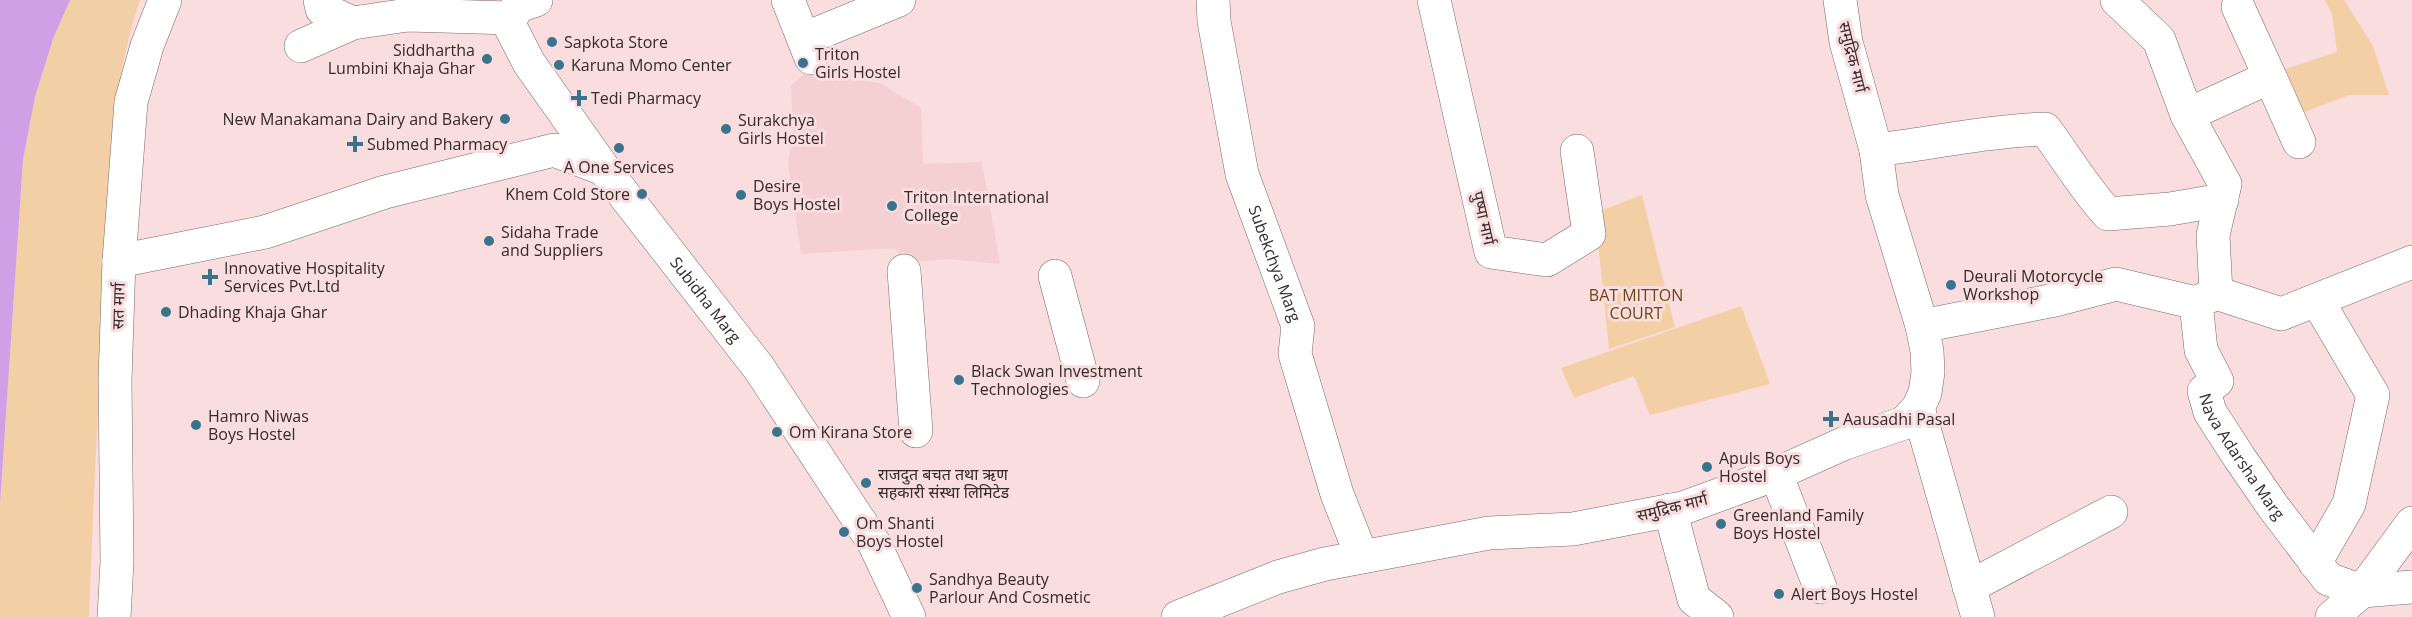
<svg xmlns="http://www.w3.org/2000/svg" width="2412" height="617" viewBox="0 0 2412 617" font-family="'Open Sans','Noto Sans Devanagari',sans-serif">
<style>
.built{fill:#f4d0d3}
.green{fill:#f3cfa6}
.water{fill:#cfa0e5}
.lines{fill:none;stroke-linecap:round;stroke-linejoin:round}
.minor-casing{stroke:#7f6668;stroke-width:34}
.major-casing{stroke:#7f6668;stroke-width:34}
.minor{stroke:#fff;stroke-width:33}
.major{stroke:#fff;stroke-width:33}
.poi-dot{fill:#39738c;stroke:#f9dddf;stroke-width:2}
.labels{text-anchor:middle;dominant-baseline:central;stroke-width:6;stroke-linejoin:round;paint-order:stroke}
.poi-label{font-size:16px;fill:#352a2b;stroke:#f9dddf;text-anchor:start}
.street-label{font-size:16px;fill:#352a2b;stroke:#f9dddf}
.park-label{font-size:16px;fill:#6c4612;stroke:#f9dddf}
</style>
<rect width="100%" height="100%" fill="#f9dddf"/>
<path class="built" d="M 805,73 L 880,83 L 921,108 L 923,164 L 982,162 L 1000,264 L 948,259 L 903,263 L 895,248 L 801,254 L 788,162 L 793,134 L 791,86 Z"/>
<path class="green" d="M 70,0 L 140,0 C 108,96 107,202 103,302 C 98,407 93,512 89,617 L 0,617 L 0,504 L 23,160 L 35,97 L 53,39 Z
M 2325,0 L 2344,0 L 2373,46 L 2389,95 L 2349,95 L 2297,115 L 2283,70 L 2337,52 L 2332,14 Z
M 1642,195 L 1675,327 L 1609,349 L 1595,213 Z
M 1741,306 L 1770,384 L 1650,415 L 1634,376 L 1574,398 L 1561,368 Z"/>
<path class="water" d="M 0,0 L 70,0 L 53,39 L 35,97 L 23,160 L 0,504 Z"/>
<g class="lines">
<g class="minor-casing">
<g id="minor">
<path d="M 320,0 L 322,9 L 353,23 L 408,15 L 511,18"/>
<path id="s1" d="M 536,0 L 518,6 L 511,18 L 510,26 L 529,63 L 604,169 L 759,368 L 874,543 L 909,617"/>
<path d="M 788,0 L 811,58"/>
<path id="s2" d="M 1213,0 L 1214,21 L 1242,174 L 1298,326 L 1295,354 L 1337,494 L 1362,557"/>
<path d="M 1434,0 L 1491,252 L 1547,260 L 1589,234 L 1577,151"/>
<path id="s3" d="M 2117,0 L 2159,40 L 2187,115 L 2225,184 L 2213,235 L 2216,293 L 2196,303 L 2201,350 L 2217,381 L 2204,391 L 2210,412 L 2239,457 L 2272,505 L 2328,579 L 2362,591 L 2412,587"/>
<path d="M 804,39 L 899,0"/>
<path d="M 301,46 L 353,23"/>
<path d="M 2270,77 L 2299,142"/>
<path d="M 2187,115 L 2270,77 L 2238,7"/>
<path d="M 1876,150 C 1933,143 1989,131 2045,129 C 2066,157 2084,188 2108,214 L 2170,209 L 2222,200"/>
<path d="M 119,261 L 265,232 L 385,192 L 554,150 L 604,169"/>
<path d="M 904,271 L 916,431"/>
<path d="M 1055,276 L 1083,381"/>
<path d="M 2216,293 L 2281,314 L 2412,262"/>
<path d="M 1922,326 L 2055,300 L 2116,284 L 2196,303"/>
<path d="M 1918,408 L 1978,617"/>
<path d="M 1776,474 L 1820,587"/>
<path d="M 1670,510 L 1694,599 L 1717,617"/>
<path d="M 2315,563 L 2349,504 L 2373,395 L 2317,300"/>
<path d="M 1969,587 L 2111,512"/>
<path d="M 1178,617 L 1278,577 L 1325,564 L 1489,533 L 1573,529 L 1683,508 L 1776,474 L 1845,443 L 1904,423 L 1918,408 L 1925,393 L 1928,372 L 1927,351 L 1922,326 L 1882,195 L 1876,150 L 1846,42 L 1840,0"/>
<path d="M 2332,617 L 2362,591 L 2412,523"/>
</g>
</g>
<g class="major-casing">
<path id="major" d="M 114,617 L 117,562 L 115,380 L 119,261 L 131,102 L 147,46 L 165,0"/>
</g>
<use href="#minor" class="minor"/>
<use href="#major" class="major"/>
</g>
<g class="poi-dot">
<circle cx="552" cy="42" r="6"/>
<circle cx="487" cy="59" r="6"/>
<circle cx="803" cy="63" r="6"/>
<circle cx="559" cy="65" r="6"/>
<path d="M576 89h6v6h6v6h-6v6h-6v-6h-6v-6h6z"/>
<circle cx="505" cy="119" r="6"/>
<circle cx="726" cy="129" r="6"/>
<path d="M352 135h6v6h6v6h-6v6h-6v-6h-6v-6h6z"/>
<circle cx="619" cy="148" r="6"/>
<circle cx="642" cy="194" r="6"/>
<circle cx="741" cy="195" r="6"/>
<circle cx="892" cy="206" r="6"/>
<circle cx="489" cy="241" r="6"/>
<path d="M207 268h6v6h6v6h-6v6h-6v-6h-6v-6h6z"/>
<circle cx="1951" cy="285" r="6"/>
<circle cx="166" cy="312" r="6"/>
<circle cx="959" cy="380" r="6"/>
<path d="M1828 410h6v6h6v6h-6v6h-6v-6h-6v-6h6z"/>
<circle cx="196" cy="425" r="6"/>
<circle cx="777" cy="432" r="6"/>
<circle cx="1707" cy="467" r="6"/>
<circle cx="866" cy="483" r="6"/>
<circle cx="1721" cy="524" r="6"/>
<circle cx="844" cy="532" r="6"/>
<circle cx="917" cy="588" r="6"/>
<circle cx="1779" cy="594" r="6"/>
</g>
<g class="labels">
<g class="poi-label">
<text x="564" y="42">Sapkota Store</text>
<text x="475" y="50" text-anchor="end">Siddhartha<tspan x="475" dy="18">Lumbini Khaja Ghar</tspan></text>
<text x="815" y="54">Triton<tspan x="815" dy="18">Girls Hostel</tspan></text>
<text x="571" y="65">Karuna Momo Center</text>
<text x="591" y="98">Tedi Pharmacy</text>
<text x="493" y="119" text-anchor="end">New Manakamana Dairy and Bakery</text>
<text x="738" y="120">Surakchya<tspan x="738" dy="18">Girls Hostel</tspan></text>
<text x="367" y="144">Submed Pharmacy</text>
<text x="619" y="167" text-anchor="middle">A One Services</text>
<text x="753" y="186">Desire<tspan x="753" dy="18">Boys Hostel</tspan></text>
<text x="630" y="194" text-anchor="end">Khem Cold Store</text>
<text x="904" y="197">Triton International<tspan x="904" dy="18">College</tspan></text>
<text x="501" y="232">Sidaha Trade<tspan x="501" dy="18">and Suppliers</tspan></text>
<text x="224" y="268">Innovative Hospitality<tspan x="224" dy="18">Services Pvt.Ltd</tspan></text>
<text x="1963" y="276">Deurali Motorcycle<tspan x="1963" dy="18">Workshop</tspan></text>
<text x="178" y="312">Dhading Khaja Ghar</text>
<text x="971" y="371">Black Swan Investment<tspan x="971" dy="18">Technologies</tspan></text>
<text x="208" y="416">Hamro Niwas<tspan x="208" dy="18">Boys Hostel</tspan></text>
<text x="1843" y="419">Aausadhi Pasal</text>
<text x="789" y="432">Om Kirana Store</text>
<text x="1719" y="458">Apuls Boys<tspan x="1719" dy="18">Hostel</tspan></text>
<text x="878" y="474">राजदुत बचत तथा ऋण<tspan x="878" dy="18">सहकारी संस्था लिमिटेड</tspan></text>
<text x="1733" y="515">Greenland Family<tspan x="1733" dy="18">Boys Hostel</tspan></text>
<text x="856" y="523">Om Shanti<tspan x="856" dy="18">Boys Hostel</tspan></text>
<text x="929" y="579">Sandhya Beauty<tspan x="929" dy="18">Parlour And Cosmetic</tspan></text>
<text x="1791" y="594">Alert Boys Hostel</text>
</g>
<g class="street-label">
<text transform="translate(1853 57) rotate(76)">समुद्रिक मार्ग</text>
<text transform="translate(1484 218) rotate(77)">पुष्पा मार्ग</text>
<text stroke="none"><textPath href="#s2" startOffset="272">Subekchya Marg</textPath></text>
<text stroke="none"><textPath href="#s1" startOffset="378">Subidha Marg</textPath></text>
<text transform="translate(118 306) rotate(-88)">सत मार्ग</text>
<text stroke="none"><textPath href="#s3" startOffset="524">Nava Adarsha Marg</textPath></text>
<text transform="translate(1672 507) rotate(-14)">समुद्रिक मार्ग</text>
</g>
<g class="park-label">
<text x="1636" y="295">BAT MITTON<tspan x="1636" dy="18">COURT</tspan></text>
</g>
</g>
</svg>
